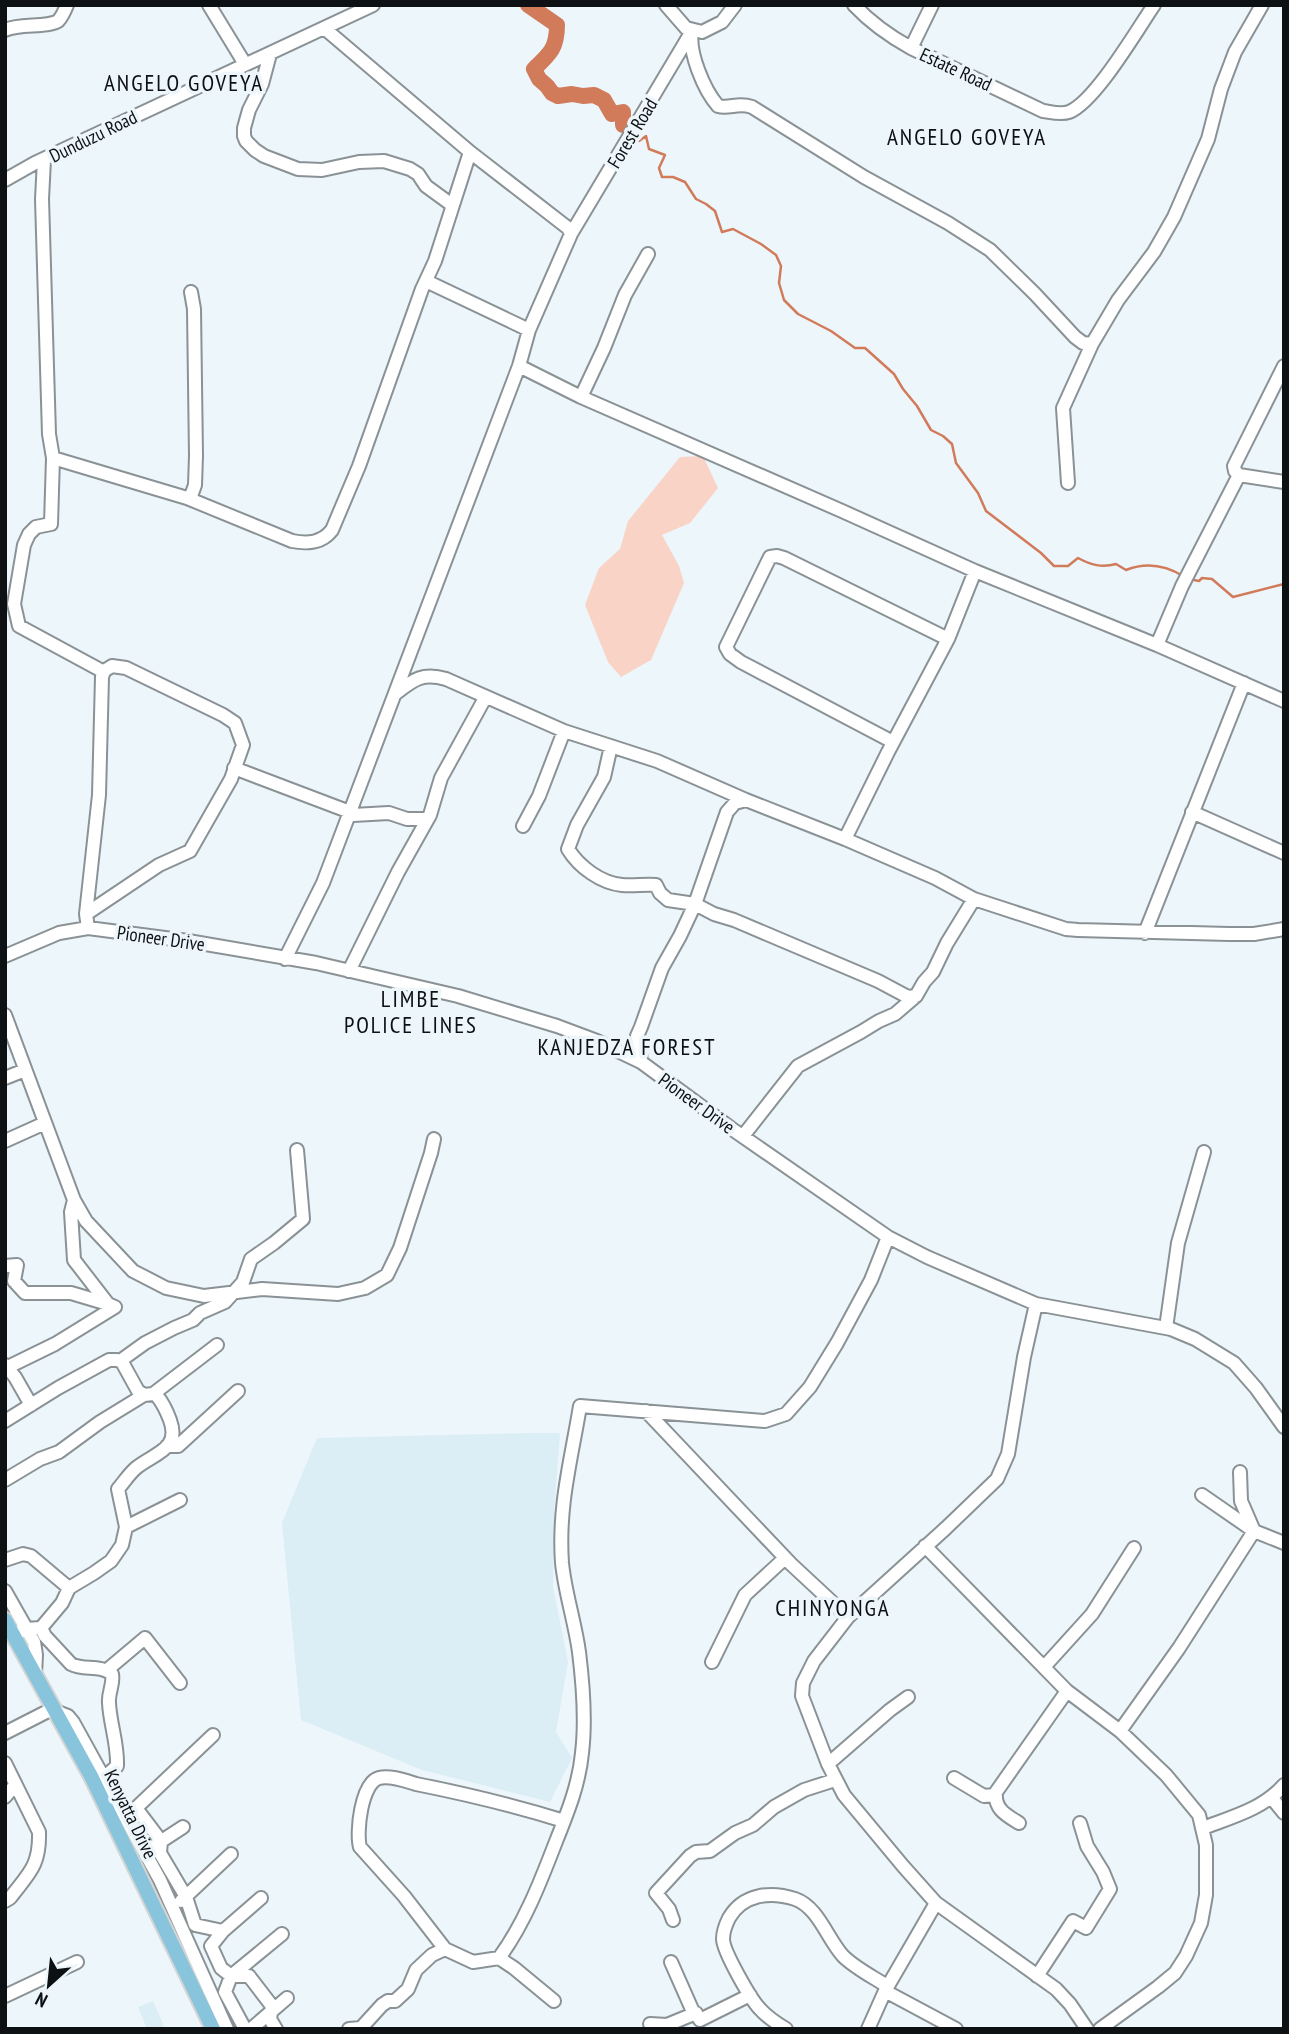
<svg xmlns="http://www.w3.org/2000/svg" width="1289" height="2034" viewBox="0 0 1289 2034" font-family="'PT Sans Narrow',sans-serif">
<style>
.built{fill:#dbedf5}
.green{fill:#f9d4c6}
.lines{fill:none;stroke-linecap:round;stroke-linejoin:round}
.stream{stroke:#d17b5b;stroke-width:2.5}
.river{stroke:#d17b5b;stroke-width:16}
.minor-casing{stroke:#8a9296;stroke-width:16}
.major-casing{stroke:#d4d4d5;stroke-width:18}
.minor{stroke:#fff;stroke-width:12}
.major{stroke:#88c5dc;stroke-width:14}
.labels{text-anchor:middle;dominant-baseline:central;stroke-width:7;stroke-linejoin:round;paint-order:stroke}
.street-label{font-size:19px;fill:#0e1113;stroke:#edf6fb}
.quarter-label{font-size:23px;letter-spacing:2px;fill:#0e1113;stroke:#edf6fb}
</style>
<rect width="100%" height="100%" fill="#edf6fb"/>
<path class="built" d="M 531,1433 L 560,1433 L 554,1512 L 553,1587 L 568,1662 L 556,1732 L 572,1758 L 550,1802 L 422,1770 L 301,1720 L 282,1523 L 317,1438 Z
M 153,2001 L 164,2026 L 158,2029 L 147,2029 L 138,2007 Z"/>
<path class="green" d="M 703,456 L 718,488 L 690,523 L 662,535 L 679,566 L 684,583 L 651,660 L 621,677 L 608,662 L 585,605 L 599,568 L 620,549 L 628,521 L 680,457 Z"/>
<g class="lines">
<path class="stream" d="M 639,141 L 646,136 L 649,149 L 665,155 L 659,168 L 662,177 L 673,177 L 685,182 L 696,199 L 706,204 L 715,211 L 722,232 L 733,229 L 761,244 L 776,255 L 781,266 L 779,283 L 784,300 L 798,314 L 831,331 L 855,348 L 865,348 L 894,374 L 903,389 L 917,406 L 931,430 L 943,436 L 952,444 L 956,463 L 978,493 L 986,511 L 1041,553 L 1054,566 L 1068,566 L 1078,558 C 1091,565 1102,568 1116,564 L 1126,570 C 1146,562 1165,565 1183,576
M 1189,579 L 1199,581 L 1202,578 L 1212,579 L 1233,597 L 1284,584"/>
<path class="river" d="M 528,5 L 557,25 C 557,48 550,54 534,69 L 539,79 L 547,86 L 552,93 L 558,96 L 572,94 L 583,96 L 594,95 L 604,100 L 612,114 L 623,112 L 623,125"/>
<g class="minor-casing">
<path id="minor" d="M 209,5 L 245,64
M 666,5 L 686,28 L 702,32 L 722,22 L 735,5
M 854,5 C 870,22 891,37 911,48 L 1043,111 C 1051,112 1061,115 1069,112 C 1095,102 1137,30 1154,5
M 324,28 L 470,152 L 568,228 L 571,234
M 5,30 C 19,23 47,28 58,21 C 62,17 65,10 67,5
M 692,31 C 688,52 704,90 718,106 C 730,109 738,102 752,107 L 864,177 L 948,223 L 990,250 L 1035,294 L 1075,337 L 1083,343 L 1092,344 L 1118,300 L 1154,252 L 1174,217 L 1208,139 L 1221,89 L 1235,52 L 1262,5
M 911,48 L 932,5
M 270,54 L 262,84 L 249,110 L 244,128 L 244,136 L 246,141 L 255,150 L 264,156 L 298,169 L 322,170 L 359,162 L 384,161 L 410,169 L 418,174 L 426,186 L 452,205
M 44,160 L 42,199 L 49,434 L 53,458 L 187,498 L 292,541 C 308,544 322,543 332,530 L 359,466 L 422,289 L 435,261 L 470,152
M 5,180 L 35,163 L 373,5
M 426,281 L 529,330
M 1284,366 L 1234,466 L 1235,471 L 1239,475 L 1284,482
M 581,397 L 604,348 L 625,295 L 648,254
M 53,458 L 51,524 L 36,527 L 29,534 L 24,545 L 14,604 L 19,626 L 104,672
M 1068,483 L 1063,408 L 1092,344
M 190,499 L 195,485 L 196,456 L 194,309 L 191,292
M 975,571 L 1157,645 L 1284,701
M 1157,645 L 1182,586 L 1239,475
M 395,694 C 413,680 422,672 446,679 L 564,731 L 657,761 L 746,800 L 845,839 L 888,752 L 948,639 L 975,571 L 842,511 L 581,397 L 519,366
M 893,742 L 741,662 L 730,654 L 726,647 L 770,557 L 777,556 L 784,558 L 948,639
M 611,746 L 604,777 L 577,825 L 568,849 C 579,867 601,883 622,885 C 634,886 645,884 656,885 L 660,893 L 668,900 L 695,904 L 714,914 L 734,920 L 878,981 L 908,997 L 916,996 L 924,982 L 933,972 L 947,943 L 974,899
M 234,768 L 350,812 L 353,815 L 389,813 L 407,819 L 428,819
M 1192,812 L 1284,853
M 523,826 L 539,796 L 564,731
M 845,839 L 935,878 L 974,899 L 1066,929 L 1078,930 L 1229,934 L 1254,934 L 1284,929
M 86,914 L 159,865 L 190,851 L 231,779 L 243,745 L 235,723 L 223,715 L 126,668 L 112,666 L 104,671 L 102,677 L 99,795 L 86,914 L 88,928
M 1145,933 L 1244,683
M 5,956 L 59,933 L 88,928 L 188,941 L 316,963 L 458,996 L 557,1026 L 597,1041 L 641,1062 L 732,1129 L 888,1237 L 927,1257 L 1036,1304 L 1171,1329 L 1195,1339 L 1234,1363 L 1256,1388 L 1284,1427
M 285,959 L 323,883 L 519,366 L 529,330 L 571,234 L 692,31
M 349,971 L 398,872 L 430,815 L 441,778 L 485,698
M 5,1015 L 74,1200 L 71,1212 L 74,1260 L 108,1304 L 115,1307 L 55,1344 L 8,1367
M 641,1062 L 639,1044 L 637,1036 L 641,1027 L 662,968 L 680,936 L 695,904 L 727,812 L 735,803 L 746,800
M 5,1078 L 25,1070
M 743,1136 L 798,1066 L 861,1032 L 879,1021 L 895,1014 L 916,996
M 5,1141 L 45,1123
M 74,1200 L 86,1221 L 133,1271 L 166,1288 L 204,1296 L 262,1289 L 338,1294 L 365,1288 L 387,1275 L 400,1248 L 431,1153 L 434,1139
M 5,1266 L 17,1265 L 14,1281
M 14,1281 L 25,1293 L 71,1293 L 108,1304
M 1036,1304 L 1024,1357 L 1008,1454 L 997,1479 L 946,1528 L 848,1617 L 814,1661 L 803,1683 L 802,1696 L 828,1764 L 844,1795 L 903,1866 L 936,1903 L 1056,1989 L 1070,2004 L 1087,2029
M 1166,1328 L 1178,1243 L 1204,1152
M 120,1361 L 145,1343 L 174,1328 L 193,1320 L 200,1313 L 225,1302 L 243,1282 L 251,1259 L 274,1243 L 303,1219 L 297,1150
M 5,1365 L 15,1377 L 31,1405
M 153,1394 L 217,1345
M 646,1411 L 791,1564 L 848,1617
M 5,1421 L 58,1388 L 109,1360 L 117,1360 L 122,1362 L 138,1391 L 144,1395
M 167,1446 L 178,1446 L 238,1391
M 1240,1472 L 1241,1501 L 1254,1531
M 5,1480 L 40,1459 L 59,1452 L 100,1422 L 144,1395 L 153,1394 L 157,1396 C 163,1403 167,1412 170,1420 C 181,1450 154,1453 136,1468 C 129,1474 124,1482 118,1489 L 126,1527 L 122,1545 L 111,1561 L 94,1573 L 69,1588 L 62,1603 L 41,1628 L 25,1629 L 14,1635
M 1202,1495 L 1254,1531 L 1284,1543
M 126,1527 L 180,1500
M 925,1546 L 1067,1691 L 1120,1731 L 1166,1775 L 1199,1815 L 1206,1845 L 1206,1895 L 1201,1923 L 1186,1956 L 1175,1973 L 1158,1987 L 1100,2029
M 5,1560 L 23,1554 L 31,1556 L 69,1588
M 5,1591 L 34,1642 L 36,1655 L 35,1674
M 41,1628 L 45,1636 L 71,1664 C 84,1671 99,1664 112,1674 C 114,1685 108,1692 109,1703 C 110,1724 118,1744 117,1766 L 105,1777
M 712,1662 L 745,1595 L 785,1558
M 1044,1667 L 1092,1614 L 1134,1548
M 107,1670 L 145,1638 L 180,1683
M 55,1711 L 68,1716 L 73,1722 L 160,1880 L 227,2029
M 1120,1731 L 1179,1648 L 1254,1531
M 5,1733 L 54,1708
M 213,1735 L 136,1808 L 161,1841 L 160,1853 L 186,1897 L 195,1925 L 223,1931 L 211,1946 L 221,1968 L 231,1976 L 225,1992 L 245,2029
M 5,1763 L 39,1832 C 40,1866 29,1873 10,1898 L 5,1901
M 828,1764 L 890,1710 L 908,1697
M 954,1778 L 984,1796 L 994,1795 L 1067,1691
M 996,1792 C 994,1809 1006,1815 1019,1823
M 5,1797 L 15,1785
M 1271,1797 L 1284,1813
M 564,1821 C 516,1806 466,1794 416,1784 C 406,1781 390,1775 379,1778 C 361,1783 356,1833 360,1847 L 404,1896 L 445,1949 L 473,1962 L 499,1958 C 524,1924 540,1883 555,1844 C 567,1814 579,1785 582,1753 C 586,1720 583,1684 579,1652 C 575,1622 565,1593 562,1563 C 558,1506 571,1461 580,1406 L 765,1421 L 786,1414 L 810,1387 L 837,1343 L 871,1280 L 888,1237
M 1203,1828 C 1232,1817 1263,1809 1284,1785
M 157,1844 L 183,1827
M 181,1901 L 231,1854
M 673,1920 L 669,1909 L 656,1893 L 690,1856 L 696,1852 L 710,1851 L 735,1833 L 753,1825 L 774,1807 L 804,1790 L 835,1780
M 223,1931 L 261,1898
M 499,1958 L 514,1968 L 554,2001
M 671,1962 L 694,2014
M 1037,1976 L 1073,1921 L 1086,1928 L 1110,1889 L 1103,1872 L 1087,1846 L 1080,1823
M 885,1991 L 956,2029
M 5,1996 L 77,1962
M 650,2024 L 667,2025 L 696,2013 L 700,2020 L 750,1995
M 251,2029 L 287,1998
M 276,2029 L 270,2019 L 272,2006 L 249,1976 L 231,1976 L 282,1934
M 349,2029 L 361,2028 L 382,2005 L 388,2001 L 395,2001 L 408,1989 L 416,1970 L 432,1955 L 445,1949
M 786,2029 C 776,2023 768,2018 760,2009 C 751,2000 723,1951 723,1939 C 723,1931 726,1924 729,1918 C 743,1894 770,1891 795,1899 C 818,1907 827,1938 843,1956 C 855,1968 873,1977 887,1986
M 868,2029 L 885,1991 L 936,1903"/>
</g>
<g class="major-casing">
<path id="major" d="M 5,1620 L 92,1778 L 213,2029"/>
</g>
<use href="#minor" class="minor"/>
<use href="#major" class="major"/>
</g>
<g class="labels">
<g class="street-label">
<text transform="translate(956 69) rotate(25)">Estate Road</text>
<text transform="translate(632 133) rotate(-59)">Forest Road</text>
<text transform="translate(93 136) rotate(-26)">Dunduzu Road</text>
<text transform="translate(161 938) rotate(8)">Pioneer Drive</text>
<text transform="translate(697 1103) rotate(36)">Pioneer Drive</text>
<text transform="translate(131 1814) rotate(64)">Kenyatta Drive</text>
</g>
<g class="quarter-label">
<text x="184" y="82">ANGELO GOVEYA</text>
<text x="967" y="136">ANGELO GOVEYA</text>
<text x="411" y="998">LIMBE<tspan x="411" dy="26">POLICE LINES</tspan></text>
<text x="627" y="1046">KANJEDZA FOREST</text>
<text x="833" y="1607">CHINYONGA</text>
</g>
</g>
<rect width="1289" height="2034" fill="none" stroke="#0e1113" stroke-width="14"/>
<g transform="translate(49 1985) rotate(207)" stroke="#edf6fb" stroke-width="5" paint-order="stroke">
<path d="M0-5L12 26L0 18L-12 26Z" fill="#0e1113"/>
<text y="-10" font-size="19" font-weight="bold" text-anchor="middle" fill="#0e1113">N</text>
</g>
</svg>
